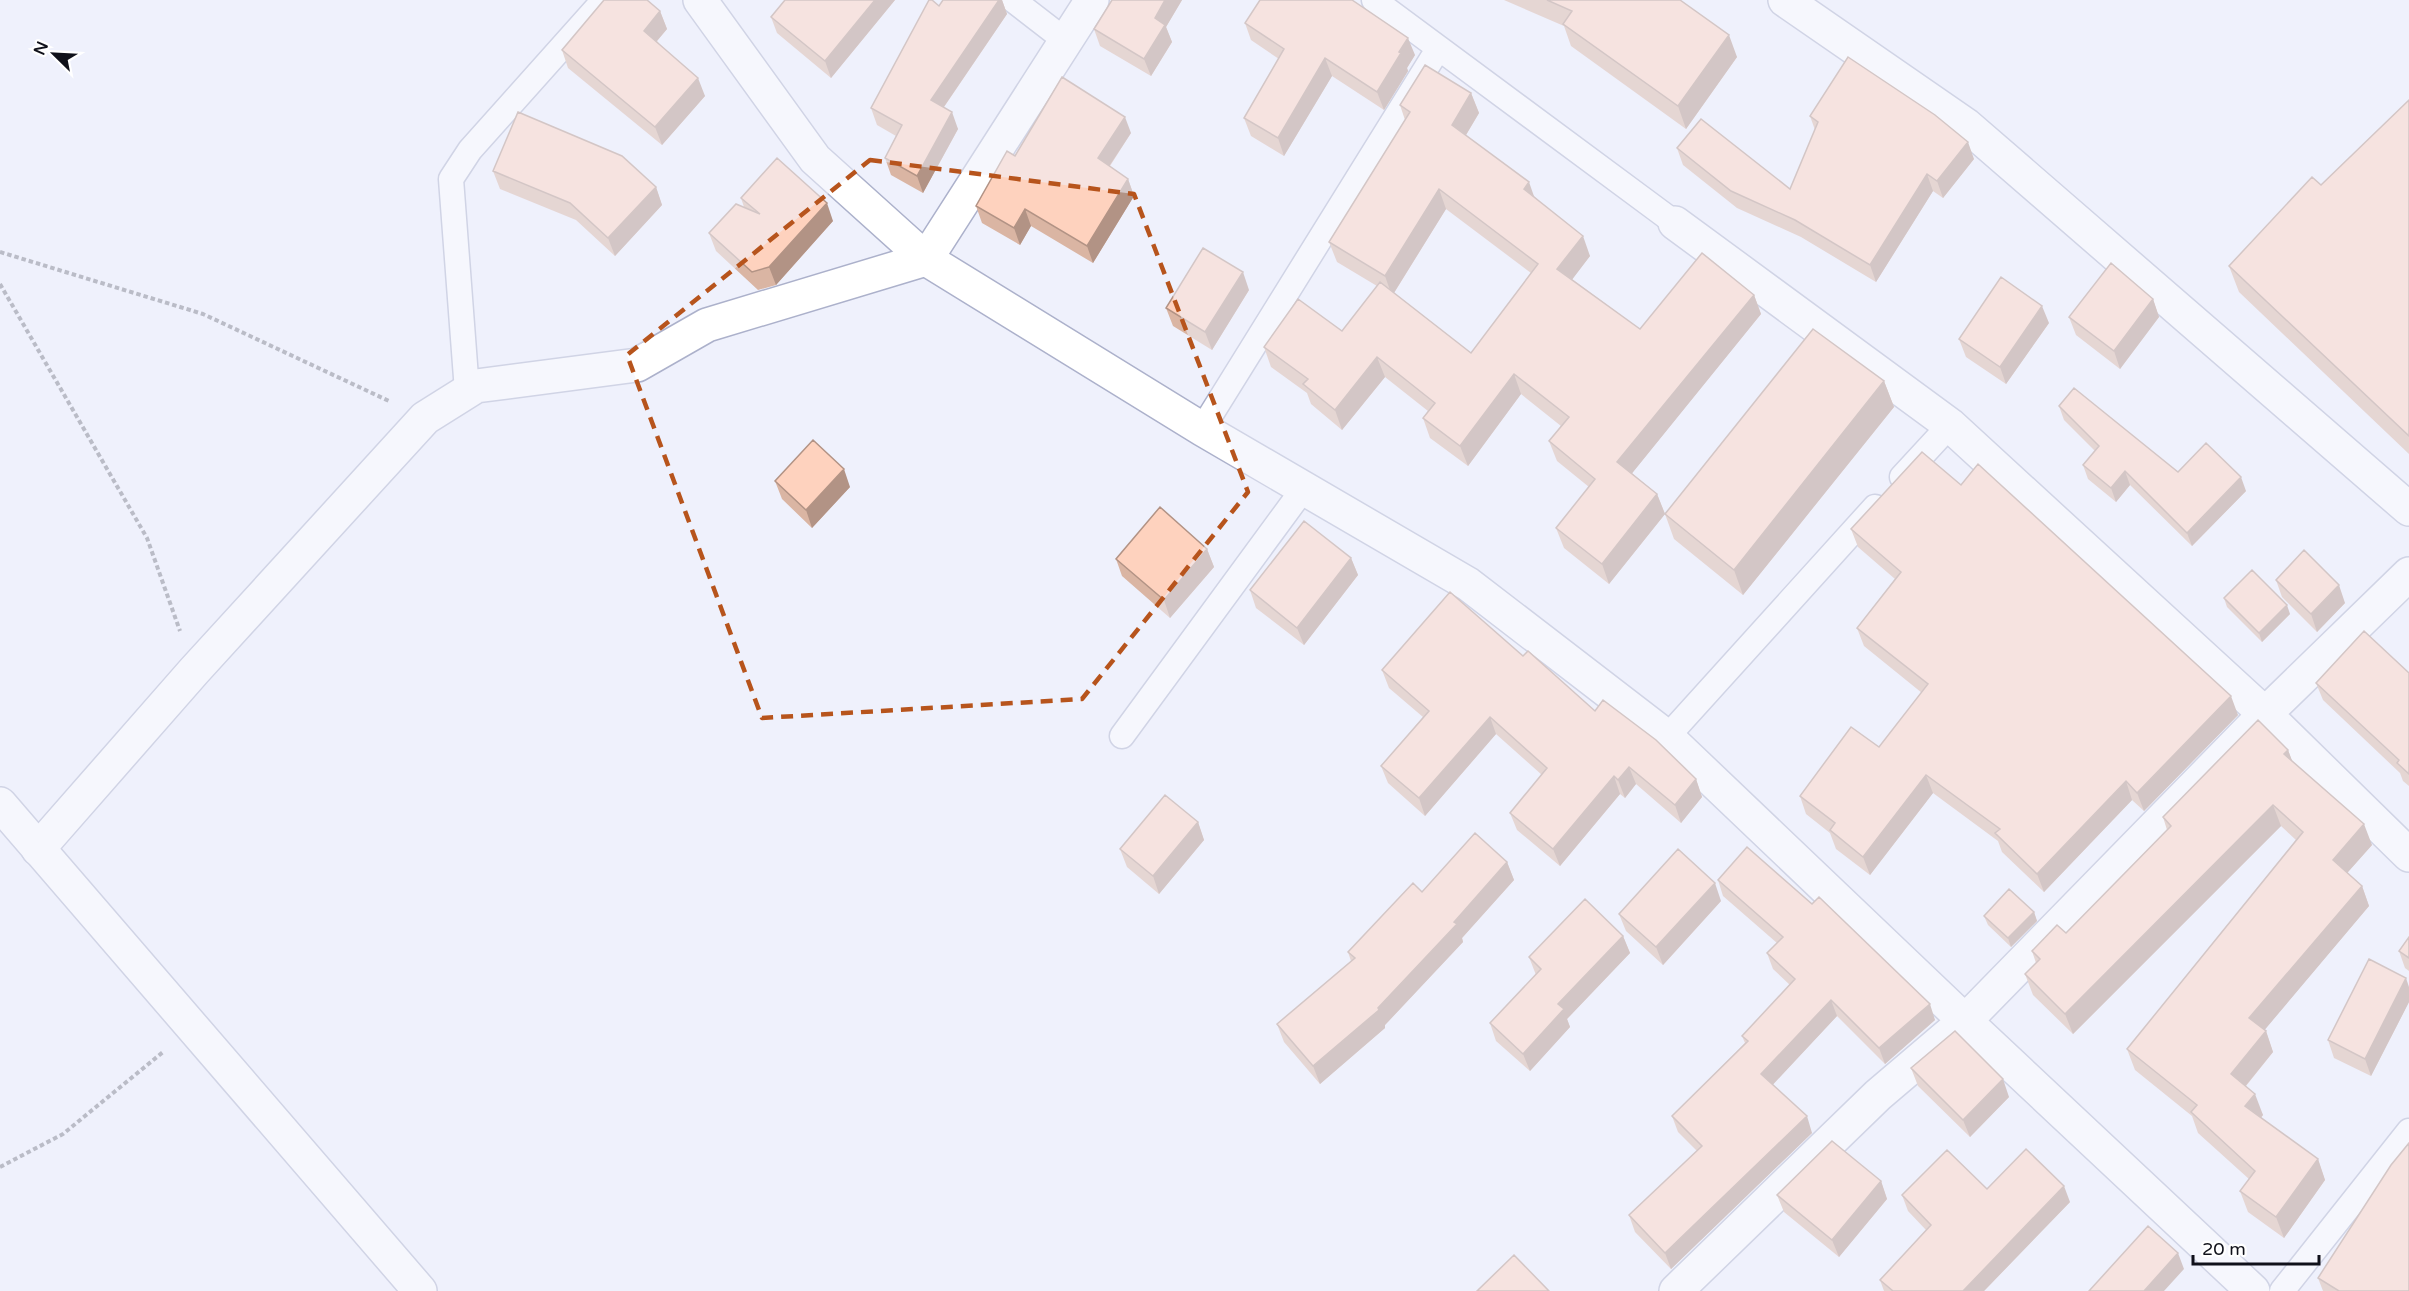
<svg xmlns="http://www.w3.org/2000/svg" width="2409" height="1291" viewBox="0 0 2409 1291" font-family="'Varela Round',sans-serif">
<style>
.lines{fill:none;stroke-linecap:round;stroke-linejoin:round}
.lane-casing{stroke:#acb1cb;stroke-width:27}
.street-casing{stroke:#acb1cb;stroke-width:36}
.secondary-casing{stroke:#acb1cb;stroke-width:36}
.path{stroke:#7b7d87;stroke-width:4;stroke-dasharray:4.5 3;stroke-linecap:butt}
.lane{stroke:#fff;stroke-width:24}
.street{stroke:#fff;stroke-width:33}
.secondary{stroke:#fff;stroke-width:33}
.wall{fill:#dab5a3;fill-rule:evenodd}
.shaded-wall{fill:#b29385}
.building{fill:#fed2be;stroke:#b29385;stroke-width:1.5}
.marked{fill:none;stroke:#b7541c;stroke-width:4.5;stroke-dasharray:12 8;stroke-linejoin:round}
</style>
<rect width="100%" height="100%" fill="#eff1fc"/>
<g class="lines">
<g class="lane-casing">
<path id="lane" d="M 1013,0 L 1066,41
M 1374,0 L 1675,223
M 467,391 L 451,179 L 470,150 L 604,0
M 1202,429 L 1438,49
M 1902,477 L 1950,425
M 1122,736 L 1304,488
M 1667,737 L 1875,507
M 2282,1291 L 2409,1131"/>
</g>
<g class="street-casing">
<path id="street" d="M 700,0 L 815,159 L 926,259 L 1202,429 L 1468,584 L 1667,737 L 1965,1021 L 2253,1291
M 1785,0 L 1966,125 L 2409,509
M 1675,223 L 1950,425 L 2265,714 L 2409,855
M 38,849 L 194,671 L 425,418 L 476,386 L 637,365 L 707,325 L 926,259 L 1092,0
M 1676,1291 L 1878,1095 L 1965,1021 L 2265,714 L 2409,574"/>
</g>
<g class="secondary-casing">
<path id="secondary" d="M 0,804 L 420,1291"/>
</g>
<path class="path" d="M 0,252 L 203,314 L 389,401
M 0,284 L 147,538 L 180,631
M 0,1167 L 63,1134 L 163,1052"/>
<use href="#lane" class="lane"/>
<use href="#street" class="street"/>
<use href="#secondary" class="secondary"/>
</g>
<path class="wall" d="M 785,0 L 895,0 L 831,78 L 777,33 L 771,17 Z
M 943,0 L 1002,0 L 1007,14 L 944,107 L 958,129 L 923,193 L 891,175 L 885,158 L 896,136 L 877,125 L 871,108 Z
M 1112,0 L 1182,0 L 1166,27 L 1172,42 L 1151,76 L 1100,46 L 1094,29 Z
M 1504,0 L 1680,0 L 1737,57 L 1686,129 L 1571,46 L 1564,26 Z
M 660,11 L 667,29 L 657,41 L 705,96 L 662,145 L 568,68 L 562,50 Z
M 1245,23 L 1415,55 L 1407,68 L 1408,71 L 1384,110 L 1332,76 L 1284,156 L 1251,136 L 1244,118 L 1279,59 L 1251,40 Z
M 1471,93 L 1479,113 L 1466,135 L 1535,197 L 1590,256 L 1572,279 L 1640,329 L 1754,295 L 1761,314 L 1632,473 L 1657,494 L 1665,514 L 1609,584 L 1564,548 L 1556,528 L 1589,487 L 1557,461 L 1549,441 L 1561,426 L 1521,394 L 1468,466 L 1430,438 L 1423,418 L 1428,411 L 1385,377 L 1342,430 L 1311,404 L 1307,393 L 1271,367 L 1264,347 L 1342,331 L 1377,286 L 1337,262 L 1329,242 L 1405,120 L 1400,105 ZM 1446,209 L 1531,273 L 1471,353 L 1394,293 Z
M 2409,100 L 2409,454 L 2239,292 L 2229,266 L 2321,185 Z
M 1810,116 L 1974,159 L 1943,198 L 1933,191 L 1876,282 L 1801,237 L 1737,208 L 1683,165 L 1677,148 L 1790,189 L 1815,130 Z
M 1131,133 L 1110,166 L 1128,179 L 1134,196 L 1093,263 L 1031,226 L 1020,245 L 982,223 L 976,206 L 1015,156 Z
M 493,171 L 656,187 L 662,205 L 615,256 L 576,220 L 500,189 Z
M 741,198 L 833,221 L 776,285 L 758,290 L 716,251 L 709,233 L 744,207 Z
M 1249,290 L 1212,350 L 1173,326 L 1166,308 Z
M 2153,299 L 2159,317 L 2120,369 L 2076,335 L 2069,317 Z
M 2049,323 L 2006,384 L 1966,357 L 1959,339 Z
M 1884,381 L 1894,407 L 1743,595 L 1674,539 L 1665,514 Z
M 2059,406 L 2178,472 L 2246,491 L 2192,546 L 2130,485 L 2116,502 L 2088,479 L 2083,465 L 2095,451 L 2064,420 Z
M 775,481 L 850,487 L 812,528 L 782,499 Z
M 1961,485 L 2238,715 L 2144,811 L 2132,800 L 2044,892 L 2002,852 L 1998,841 L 1933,793 L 1870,875 L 1836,849 L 1830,833 L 1806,814 L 1800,796 L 1879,747 L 1922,693 L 1864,646 L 1857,628 L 1895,579 L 1858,547 L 1851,529 Z
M 1207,549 L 1214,567 L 1170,618 L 1122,576 L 1116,559 Z
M 1351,558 L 1358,575 L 1304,645 L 1256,608 L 1250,590 Z
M 2276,580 L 2345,603 L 2317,632 L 2282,597 Z
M 2224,598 L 2290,614 L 2262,642 L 2227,607 Z
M 1523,656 L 1595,711 L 1696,779 L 1702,797 L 1681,823 L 1636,784 L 1625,798 L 1620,794 L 1560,866 L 1517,830 L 1510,813 L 1542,775 L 1496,734 L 1425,816 L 1388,783 L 1381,766 L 1423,717 L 1389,688 L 1382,670 Z
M 2409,673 L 2409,786 L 2403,781 L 2400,773 L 2323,700 L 2316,683 Z
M 2288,750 L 2292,761 L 2372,845 L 2347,873 L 2362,886 L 2369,906 L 2264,1030 L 2266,1031 L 2273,1052 L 2246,1086 L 2263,1115 L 2261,1118 L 2318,1159 L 2325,1180 L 2284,1238 L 2248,1212 L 2240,1191 L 2249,1179 L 2198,1133 L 2192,1116 L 2135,1070 L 2127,1049 L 2296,840 L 2281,826 L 2073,1034 L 2033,995 L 2025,974 L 2036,963 L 2032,951 L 2066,933 L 2167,830 L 2163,817 Z
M 1198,822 L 1204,840 L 1159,894 L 1127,867 L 1120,849 Z
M 1507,862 L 1514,880 L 1462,938 L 1463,942 L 1385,1025 L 1385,1028 L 1320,1084 L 1284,1042 L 1277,1024 L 1351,961 L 1348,952 L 1422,892 Z
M 1718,880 L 1935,1020 L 1885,1064 L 1837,1016 L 1772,1085 L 1812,1133 L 1671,1269 L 1635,1232 L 1629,1215 L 1697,1151 L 1678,1132 L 1672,1116 L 1745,1043 L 1742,1036 L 1790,985 L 1773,969 L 1767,953 L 1777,943 L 1723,896 Z
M 1721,901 L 1663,965 L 1626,931 L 1619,914 Z
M 2034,912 L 2037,921 L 2011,947 L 1988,925 L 1984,916 Z
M 1623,936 L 1630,953 L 1567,1019 L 1570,1027 L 1530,1071 L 1496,1041 L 1490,1023 L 1536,975 L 1529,957 Z
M 2409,937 L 2409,971 L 2405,968 L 2399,951 Z
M 2409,987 L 2409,1002 L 2371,1076 L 2334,1058 L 2328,1040 Z
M 1911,1068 L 2009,1097 L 1970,1137 L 1918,1086 Z
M 1881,1181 L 1887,1199 L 1839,1257 L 1784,1212 L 1777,1195 Z
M 1987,1189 L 2070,1202 L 1984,1291 L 1884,1291 L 1880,1280 L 1926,1230 L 1908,1211 L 1902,1195 Z
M 2318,1278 L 2409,1291 L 2323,1291 Z"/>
<path class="shaded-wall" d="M 875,0 L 895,0 L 831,78 L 825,61 Z
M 999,0 L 1002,0 L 1007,14 L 937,117 L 931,100 Z
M 1165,0 L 1182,0 L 1166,27 L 1172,42 L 1151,76 L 1144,59 L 1155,18 Z
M 660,11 L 667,29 L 651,48 L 644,31 Z
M 1729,35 L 1737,57 L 1686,129 L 1678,106 Z
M 1408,38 L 1415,55 L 1407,68 L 1408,71 L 1384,110 L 1377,92 L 1399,52 Z
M 1325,58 L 1332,76 L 1284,156 L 1278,138 Z
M 698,78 L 705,96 L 662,145 L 655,127 Z
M 1471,93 L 1479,113 L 1460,145 L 1452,125 Z
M 952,112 L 958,129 L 923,193 L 917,176 Z
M 1125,117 L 1131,133 L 1104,174 L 1098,158 Z
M 1968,142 L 1974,159 L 1943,198 L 1937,181 Z
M 1927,174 L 1933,191 L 1876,282 L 1870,265 Z
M 1128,179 L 1134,196 L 1093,263 L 1087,246 Z
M 1529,182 L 1536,202 L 1524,189 Z
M 656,187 L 662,205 L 615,256 L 608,238 Z
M 1439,189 L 1446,209 L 1392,296 L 1385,276 Z
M 827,203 L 833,221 L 776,285 L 769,267 Z
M 1025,209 L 1031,226 L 1020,245 L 1014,228 Z
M 1583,236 L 1590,256 L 1565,289 L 1557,269 Z
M 1243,272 L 1249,290 L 1212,350 L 1205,332 Z
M 1754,295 L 1761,314 L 1625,482 L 1617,462 Z
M 2153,299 L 2159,317 L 2120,369 L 2114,351 Z
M 2042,306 L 2049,323 L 2006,384 L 2000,367 Z
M 1377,357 L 1385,377 L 1342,430 L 1335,410 Z
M 1514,374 L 1521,394 L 1468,466 L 1460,446 Z
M 1884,381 L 1894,407 L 1743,595 L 1734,570 Z
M 844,469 L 850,487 L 812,528 L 806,510 Z
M 2125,471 L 2130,485 L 2116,502 L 2111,488 Z
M 2241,477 L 2246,491 L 2192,546 L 2187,533 Z
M 1657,494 L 1665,514 L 1609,584 L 1602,564 Z
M 1207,549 L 1214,567 L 1170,618 L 1164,600 Z
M 1351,558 L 1358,575 L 1304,645 L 1297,628 Z
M 2339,585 L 2345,603 L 2317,632 L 2311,614 Z
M 2287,605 L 2290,614 L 2262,642 L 2259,633 Z
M 2231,696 L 2238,715 L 2144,811 L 2137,793 Z
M 1490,717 L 1496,734 L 1425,816 L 1419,798 Z
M 2288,750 L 2296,771 L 2284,754 Z
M 1629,767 L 1636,784 L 1625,798 L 1618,780 Z
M 1926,775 L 1933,793 L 1870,875 L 1863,857 Z
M 1614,776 L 1620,794 L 1560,866 L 1553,849 Z
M 1696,779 L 1702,797 L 1681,823 L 1675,805 Z
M 2126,781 L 2132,800 L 2044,892 L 2037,874 Z
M 2273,805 L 2281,826 L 2073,1034 L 2065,1014 Z
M 1198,822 L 1204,840 L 1159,894 L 1153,876 Z
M 2364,824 L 2372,845 L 2340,881 L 2333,860 Z
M 1507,862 L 1514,880 L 1462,938 L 1463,942 L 1385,1025 L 1385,1028 L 1320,1084 L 1313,1066 L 1378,1008 Z
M 1715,883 L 1721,901 L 1663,965 L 1656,947 Z
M 2362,886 L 2369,906 L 2257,1039 L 2249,1018 Z
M 2034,912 L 2037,921 L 2011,947 L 2008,938 Z
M 1623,936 L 1630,953 L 1567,1019 L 1570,1027 L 1530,1071 L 1523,1054 L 1558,1004 Z
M 2406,978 L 2409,987 L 2409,1002 L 2371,1076 L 2365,1059 Z
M 1831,1000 L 1837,1016 L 1767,1091 L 1761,1074 Z
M 1930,1004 L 1935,1020 L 1885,1064 L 1879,1048 Z
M 2266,1031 L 2273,1052 L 2239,1094 L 2231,1074 Z
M 2003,1079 L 2009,1097 L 1970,1137 L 1963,1120 Z
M 2255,1094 L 2263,1115 L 2252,1127 L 2245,1106 Z
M 1807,1116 L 1812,1133 L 1671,1269 L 1665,1253 Z
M 2318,1159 L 2325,1180 L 2284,1238 L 2276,1217 Z
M 1881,1181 L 1887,1199 L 1839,1257 L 1832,1240 Z
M 2064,1186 L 2070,1202 L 1984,1291 L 1963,1291 Z
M 2178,1253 L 2184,1269 L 2164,1291 L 2144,1291 Z"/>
<path class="building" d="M 604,0 L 647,0 L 660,11 L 644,31 L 698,78 L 655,127 L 562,50 Z
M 785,0 L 875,0 L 825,61 L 771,17 Z
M 929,0 L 932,0 L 939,6 L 943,0 L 999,0 L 931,100 L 952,112 L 917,176 L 885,158 L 902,125 L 871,108 Z
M 1112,0 L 1165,0 L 1155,18 L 1165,25 L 1144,59 L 1094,29 Z
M 1260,0 L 1352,0 L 1408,38 L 1399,52 L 1401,53 L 1377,92 L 1325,58 L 1278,138 L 1244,118 L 1284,49 L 1245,23 Z
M 1547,0 L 1680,0 L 1729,35 L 1678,106 L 1563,24 L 1572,11 Z
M 1848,57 L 1935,115 L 1968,142 L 1937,181 L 1927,174 L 1870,265 L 1795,220 L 1731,191 L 1677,148 L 1701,119 L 1790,189 L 1818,122 L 1810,116 Z
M 1425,65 L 1471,93 L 1452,125 L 1529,182 L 1524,189 L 1583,236 L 1557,269 L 1640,329 L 1702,253 L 1754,295 L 1617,462 L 1657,494 L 1602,564 L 1556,528 L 1595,479 L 1549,441 L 1569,417 L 1514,374 L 1460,446 L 1423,418 L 1435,403 L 1377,357 L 1335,410 L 1303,384 L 1308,379 L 1264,347 L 1298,299 L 1342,331 L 1380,282 L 1471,353 L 1538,264 L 1439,189 L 1385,276 L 1329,242 L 1410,112 L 1400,105 Z
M 1062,77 L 1125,117 L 1098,158 L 1128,179 L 1087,246 L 1025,209 L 1014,228 L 976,206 L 1007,151 L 1015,156 Z
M 2409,100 L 2409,436 L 2229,266 L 2312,177 L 2321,185 Z
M 518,112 L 622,156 L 656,187 L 608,238 L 570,203 L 493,171 Z
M 777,158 L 827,203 L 769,267 L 752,272 L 709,233 L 736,204 L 760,214 L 741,198 Z
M 1203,248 L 1243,272 L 1205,332 L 1166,308 Z
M 2111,263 L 2153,299 L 2114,351 L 2069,317 Z
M 2001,277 L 2042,306 L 2000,367 L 1959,339 Z
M 1813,329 L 1884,381 L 1734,570 L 1665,514 Z
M 2074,388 L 2178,472 L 2206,443 L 2241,477 L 2187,533 L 2125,471 L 2111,488 L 2083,465 L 2099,446 L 2059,406 Z
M 813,440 L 844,469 L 806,510 L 775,481 Z
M 1922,452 L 1961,485 L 1978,464 L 2231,696 L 2137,793 L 2126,781 L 2037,874 L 1995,833 L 2000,829 L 1926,775 L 1863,857 L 1830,830 L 1835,823 L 1800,796 L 1851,727 L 1879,747 L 1928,684 L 1857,628 L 1901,572 L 1851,529 Z
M 1160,507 L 1207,549 L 1164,600 L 1116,559 Z
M 1304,521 L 1351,558 L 1297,628 L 1250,590 Z
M 2304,550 L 2339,585 L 2311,614 L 2276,580 Z
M 2252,570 L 2287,605 L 2259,633 L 2224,598 Z
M 1450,592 L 1523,656 L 1528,651 L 1595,711 L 1603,700 L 1656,740 L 1696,779 L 1675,805 L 1629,767 L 1618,780 L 1614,776 L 1553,849 L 1510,813 L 1547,768 L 1490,717 L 1419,798 L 1381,766 L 1429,711 L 1382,670 Z
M 2364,631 L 2409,673 L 2409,774 L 2397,763 L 2399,760 L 2316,683 Z
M 2258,720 L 2288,750 L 2284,754 L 2364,824 L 2333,860 L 2362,886 L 2249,1018 L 2266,1031 L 2231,1074 L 2255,1094 L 2245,1106 L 2318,1159 L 2276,1217 L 2240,1191 L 2255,1171 L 2191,1112 L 2197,1105 L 2127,1049 L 2303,832 L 2273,805 L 2065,1014 L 2025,974 L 2040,959 L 2032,951 L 2057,925 L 2066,933 L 2171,826 L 2163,817 Z
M 1165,795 L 1198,822 L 1153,876 L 1120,849 Z
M 1475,833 L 1507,862 L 1454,922 L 1457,924 L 1378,1008 L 1379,1010 L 1313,1066 L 1277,1024 L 1355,958 L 1348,952 L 1413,883 L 1422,892 Z
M 1747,847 L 1812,904 L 1819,897 L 1930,1004 L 1879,1048 L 1831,1000 L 1761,1074 L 1807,1116 L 1665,1253 L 1629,1215 L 1702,1146 L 1672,1116 L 1748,1041 L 1742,1036 L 1795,979 L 1767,953 L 1783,937 L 1718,880 Z
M 1678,849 L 1715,883 L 1656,947 L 1619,914 Z
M 2009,889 L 2034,912 L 2008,938 L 1984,916 Z
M 1585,899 L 1623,936 L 1558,1004 L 1564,1009 L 1523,1054 L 1490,1023 L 1541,969 L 1529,957 Z
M 2409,937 L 2409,958 L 2399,951 Z
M 2369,959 L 2406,978 L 2365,1059 L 2328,1040 Z
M 1955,1031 L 2003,1079 L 1963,1120 L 1911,1068 Z
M 1832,1141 L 1881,1181 L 1832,1240 L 1777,1195 Z
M 2409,1143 L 2409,1291 L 2339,1291 L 2318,1278 L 2391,1165 Z
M 2026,1149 L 2064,1186 L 1963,1291 L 1893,1291 L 1880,1280 L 1931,1225 L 1902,1195 L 1947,1150 L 1987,1189 Z
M 2148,1226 L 2178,1253 L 2144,1291 L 2089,1291 Z
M 1514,1255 L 1549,1291 L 1477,1291 Z"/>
<path d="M0 0H2409V1291H0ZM 870,160 L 1134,194 L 1248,492 L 1082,699 L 762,718 L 627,355 Z" fill="#eff1fc" fill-opacity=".55" fill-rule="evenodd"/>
<path class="marked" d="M 870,160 L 1134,194 L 1248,492 L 1082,699 L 762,718 L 627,355 Z"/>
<g transform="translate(54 54) rotate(294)" stroke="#ffffff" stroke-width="4.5" paint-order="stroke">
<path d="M0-4.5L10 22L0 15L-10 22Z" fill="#10111a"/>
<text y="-9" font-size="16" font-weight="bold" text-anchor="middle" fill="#10111a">N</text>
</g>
<path d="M2193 1255v9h126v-9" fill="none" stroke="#10111a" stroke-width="3"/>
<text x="2202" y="1255" font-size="18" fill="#10111a" stroke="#ffffff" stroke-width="4.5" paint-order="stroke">20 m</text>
</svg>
